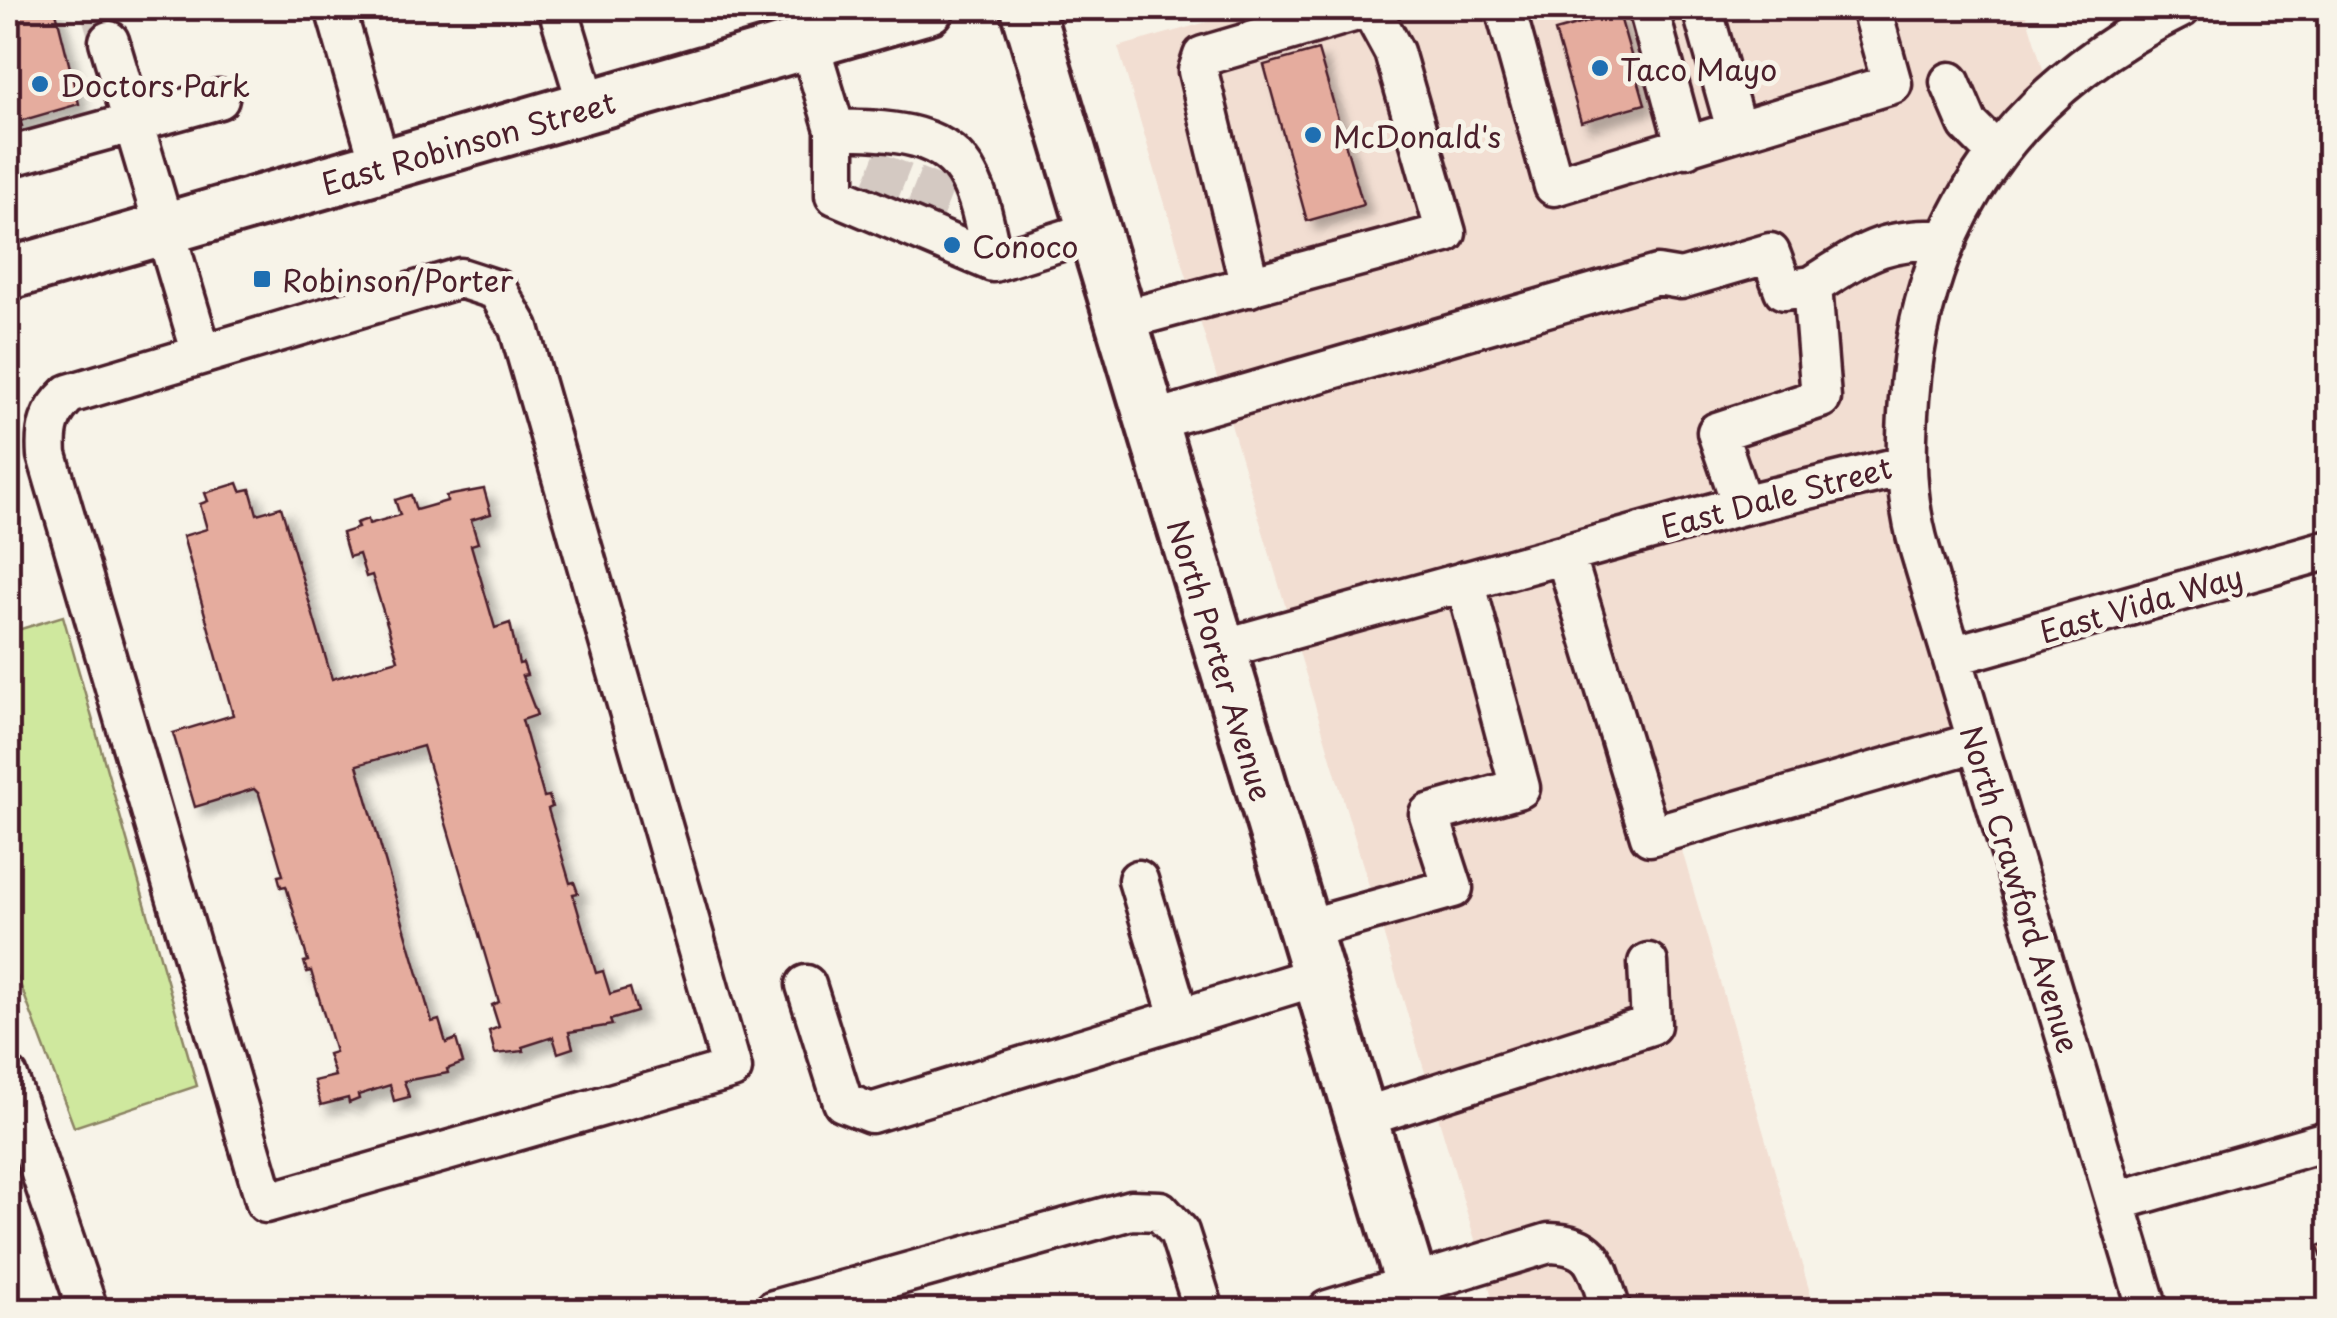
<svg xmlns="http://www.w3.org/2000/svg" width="2337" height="1318" viewBox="0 0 2337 1318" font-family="'Playpen Sans',sans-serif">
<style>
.built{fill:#f2ded2}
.green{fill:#cfe89e;stroke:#8c8464;stroke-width:2.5}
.building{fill:#e5ac9e;stroke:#4a1f2b;stroke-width:2.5;filter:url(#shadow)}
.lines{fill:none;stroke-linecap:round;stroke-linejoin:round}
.minor-tunnel{stroke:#d4c9c2;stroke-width:38;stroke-dasharray:38 19;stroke-linecap:butt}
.minor-casing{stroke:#4a1f2b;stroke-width:45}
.major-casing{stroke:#4a1f2b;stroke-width:58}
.minor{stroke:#f7f3e8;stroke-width:38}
.major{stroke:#f7f3e8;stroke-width:50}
.poi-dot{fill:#1f6fb2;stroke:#f7f3e8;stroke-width:4}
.labels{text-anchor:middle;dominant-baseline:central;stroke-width:10;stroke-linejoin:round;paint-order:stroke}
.poi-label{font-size:30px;fill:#4a1f2b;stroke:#f7f3e8;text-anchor:start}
.street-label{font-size:30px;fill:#4a1f2b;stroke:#f7f3e8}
</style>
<defs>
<filter id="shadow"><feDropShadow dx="9" dy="9" stdDeviation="5" flood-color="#0004"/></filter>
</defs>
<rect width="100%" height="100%" fill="#f7f3e8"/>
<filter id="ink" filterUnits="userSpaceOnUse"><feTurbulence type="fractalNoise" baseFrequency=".01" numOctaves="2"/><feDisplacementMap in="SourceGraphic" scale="20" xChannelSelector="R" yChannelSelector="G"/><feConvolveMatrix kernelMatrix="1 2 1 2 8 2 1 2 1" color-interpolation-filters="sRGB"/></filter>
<g filter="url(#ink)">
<path class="built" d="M 1257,8 L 2024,8 L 2048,85 L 2009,126 L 1892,425 L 1967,736 L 1674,823 L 1815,1310 L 1496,1310 L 1118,47 Z"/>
<path class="green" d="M 63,616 L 197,1086 L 74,1127 L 8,952 L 8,633 Z"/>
<path class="building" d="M 8,8 L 55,8 L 79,104 L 20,121 L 22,126 L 8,130 Z
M 1619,13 L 1645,104 L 1581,122 L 1555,31 Z
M 1318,50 L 1363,205 L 1307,221 L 1264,65 Z
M 238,483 L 241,491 L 250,489 L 257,514 L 281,507 L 332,679 L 398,660 L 372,575 L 366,577 L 359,554 L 349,557 L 342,533 L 358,528 L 356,523 L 368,519 L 369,524 L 400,515 L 395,500 L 411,495 L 416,510 L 447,501 L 446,496 L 484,489 L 491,514 L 471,520 L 478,543 L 471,545 L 495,628 L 510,623 L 519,664 L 523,663 L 527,675 L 522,676 L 537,715 L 522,720 L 544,797 L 549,796 L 552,807 L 548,809 L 570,883 L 574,882 L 578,893 L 573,894 L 596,973 L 603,971 L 610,994 L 630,988 L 637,1012 L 610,1020 L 612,1025 L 569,1032 L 573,1048 L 558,1053 L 553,1037 L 522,1047 L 524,1051 L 495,1054 L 489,1031 L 499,1027 L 492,1005 L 499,1002 L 423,746 L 357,765 L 432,1022 L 439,1020 L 446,1043 L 456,1039 L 463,1063 L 447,1069 L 448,1073 L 404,1081 L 409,1097 L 394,1101 L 390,1085 L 358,1095 L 359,1099 L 349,1103 L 348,1098 L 321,1105 L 314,1081 L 335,1076 L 328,1054 L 335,1052 L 311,971 L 307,972 L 304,962 L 308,961 L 286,886 L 281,887 L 278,876 L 283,875 L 259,794 L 254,789 L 195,807 L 173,733 L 233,715 L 183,536 L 207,529 L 200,504 L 208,501 L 205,493 Z
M 2330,1242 L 2330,1283 L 2318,1246 Z"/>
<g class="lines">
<path class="minor-tunnel" d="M 99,8 L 109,41
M 880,193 L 895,155
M 925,210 L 940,172"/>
<g class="minor-casing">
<path id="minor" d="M 335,8 L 381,167
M 558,8 L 588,107
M 1505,8 L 1554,186 L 1892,84 L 1871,8
M 1648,8 L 1686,148
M 1702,8 L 1736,129
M 109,41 L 202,354
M 809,43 L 835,129 C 880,131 945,128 969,178 C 982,202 986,235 993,262 L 1093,231
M 1950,82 L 1968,124 L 1997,153
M 835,129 L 835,195 L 993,262
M 8,157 L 219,99
M 460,278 L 497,290 L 519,328 L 732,1069 L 266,1203 L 47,455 C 45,428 49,413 69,394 Z
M 1250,287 L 1198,71 L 1203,56 L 1367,8
M 1119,321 L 1446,233 L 1394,52 L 1370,8
M 1149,422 L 1657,275 L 1681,279 L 1770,253 L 1784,290 L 1812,286
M 1742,505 L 1717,432 L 1821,398 L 1812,286 C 1866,252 1881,238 1947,240
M 1565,554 L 1650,836 L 1977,742
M 1218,650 L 1742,505 L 1904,466
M 1952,656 L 2330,549
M 1138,880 L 1179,1016
M 1303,930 L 1453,888 L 1429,814 L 1520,788 L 1465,581
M 806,985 L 843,1102 L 871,1113 L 1318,976
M 8,1077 L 88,1310
M 1361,1118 L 1651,1025 L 1648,963
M 2117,1201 L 2330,1140
M 774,1310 L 1131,1210 L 1160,1211 L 1179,1232 L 1204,1310
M 1328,1310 L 1549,1243 C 1598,1244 1597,1270 1611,1310
M 2148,1310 L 1920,550 C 1905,498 1905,453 1909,399 C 1922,217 2018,87 2181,8"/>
</g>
<g class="major-casing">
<path id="major" d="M 1027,8 L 1419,1310
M 8,274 L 928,8"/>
</g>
<use href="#minor" class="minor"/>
<use href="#major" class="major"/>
</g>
</g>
<g class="poi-dot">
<circle cx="1600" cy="68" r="10"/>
<circle cx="40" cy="84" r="10"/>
<circle cx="1313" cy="135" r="10"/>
<circle cx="952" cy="245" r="10"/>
<rect x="252" y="269" width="20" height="20" rx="5"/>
</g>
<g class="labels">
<g class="poi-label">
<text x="1620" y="68">Taco Mayo</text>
<text x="60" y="84">Doctors Park</text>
<text x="1333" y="135">McDonald's</text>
<text x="972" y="245">Conoco</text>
<text x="282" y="279">Robinson/Porter</text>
</g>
<g class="street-label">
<text transform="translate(468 142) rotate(-16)">East Robinson Street</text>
<text transform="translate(1776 496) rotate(-15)">East Dale Street</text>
<text transform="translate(2141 603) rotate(-16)">East Vida Way</text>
<text transform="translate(1221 660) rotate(73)">North Porter Avenue</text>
<text transform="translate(2021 889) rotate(73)">North Crawford Avenue</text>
</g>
</g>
<rect width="2337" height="1318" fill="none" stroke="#f7f3e8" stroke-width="40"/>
<rect x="20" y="20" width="2297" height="1278" fill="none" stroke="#4a1f2b" stroke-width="4" filter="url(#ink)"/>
</svg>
